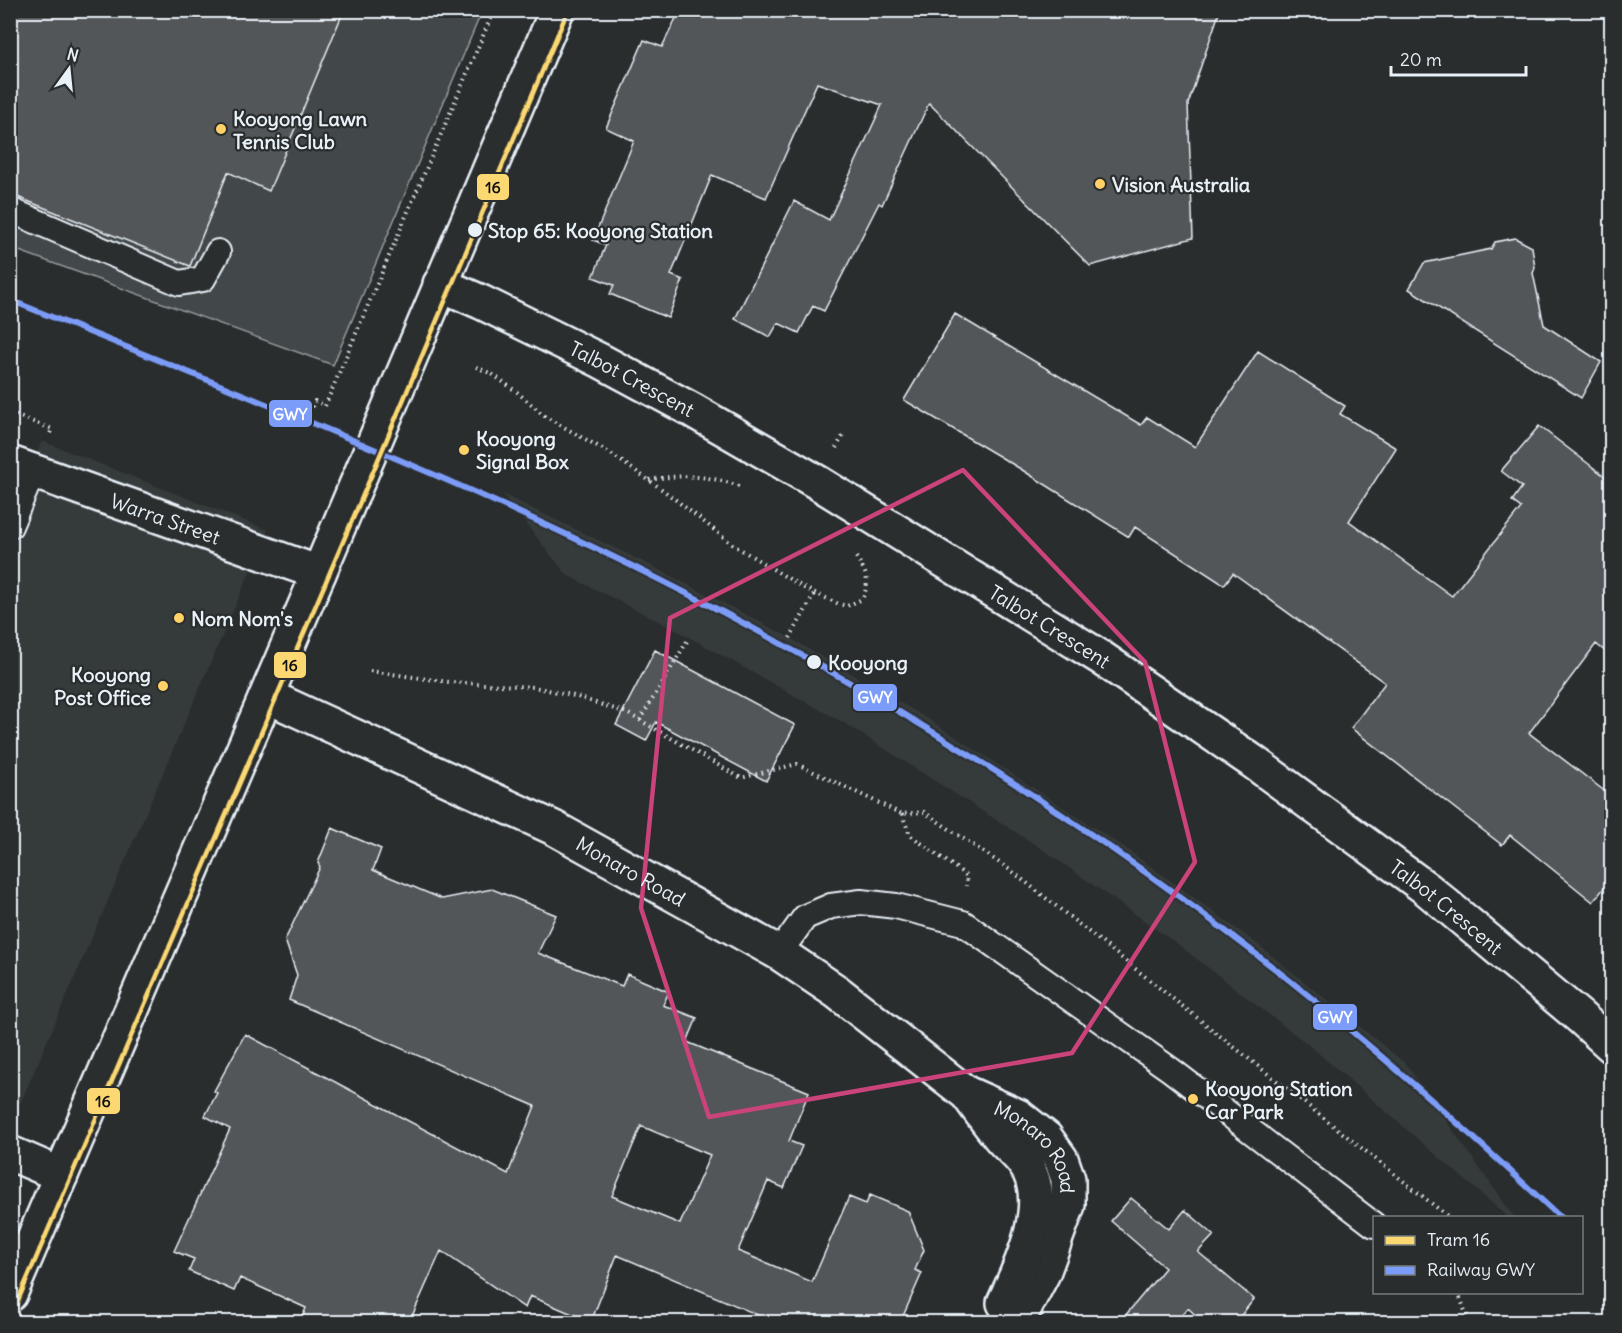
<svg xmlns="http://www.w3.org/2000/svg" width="1622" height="1333" viewBox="0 0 1622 1333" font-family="Delius,sans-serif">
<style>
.built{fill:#363a3b}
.grass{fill:#424648;stroke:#959ca0;stroke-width:1.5}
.building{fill:#535759;stroke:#e8f1f8;stroke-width:1.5;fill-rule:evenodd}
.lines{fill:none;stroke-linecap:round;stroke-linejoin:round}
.lane-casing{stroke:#e8f1f8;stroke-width:28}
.street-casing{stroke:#e8f1f8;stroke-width:38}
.primary-casing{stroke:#e8f1f8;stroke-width:38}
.path{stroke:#e8f1f8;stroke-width:4;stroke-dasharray:1.5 4.5;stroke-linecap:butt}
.lane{stroke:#2a2d2e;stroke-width:24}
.street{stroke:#2a2d2e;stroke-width:33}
.primary{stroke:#2a2d2e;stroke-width:33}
.rail-1-casing{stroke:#2a2d2e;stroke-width:10}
.rail-1{stroke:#7b9cf8;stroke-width:6}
.tram-1-casing{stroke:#2a2d2e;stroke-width:9}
.tram-1{stroke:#fbd872;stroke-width:4.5}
.marked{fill:none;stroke:#ca437a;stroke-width:4.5;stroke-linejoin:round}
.poi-dot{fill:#ffd166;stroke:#2a2d2e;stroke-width:2}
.stop-dot{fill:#e8f1f8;stroke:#2a2d2e;stroke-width:2}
.labels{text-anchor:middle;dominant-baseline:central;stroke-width:4.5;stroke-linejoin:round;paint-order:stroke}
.poi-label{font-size:20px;font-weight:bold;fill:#e8f1f8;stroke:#2a2d2e;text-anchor:start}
.stop-label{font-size:20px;font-weight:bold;fill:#e8f1f8;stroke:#2a2d2e;text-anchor:start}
.street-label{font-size:20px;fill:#e8f1f8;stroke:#2a2d2e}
.line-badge{stroke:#2a2d2e;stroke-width:2}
.badge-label{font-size:16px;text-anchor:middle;font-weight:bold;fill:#fff}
.pale-badge-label{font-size:16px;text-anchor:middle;font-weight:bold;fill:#111}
</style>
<rect width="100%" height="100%" fill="#2a2d2e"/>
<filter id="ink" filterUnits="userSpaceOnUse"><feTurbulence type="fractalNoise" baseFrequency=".0167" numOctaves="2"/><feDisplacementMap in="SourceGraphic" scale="12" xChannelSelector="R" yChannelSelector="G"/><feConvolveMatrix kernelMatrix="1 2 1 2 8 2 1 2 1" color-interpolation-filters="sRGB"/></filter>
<g filter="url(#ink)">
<path class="built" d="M 42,441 L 268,530 L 20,1104 L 11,1100 L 10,512 Z
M 502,494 L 650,565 L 783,634 L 928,719 L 1128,850 L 1252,940 L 1406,1064 L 1514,1217 L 1508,1217 L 1310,1046 L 1180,946 L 1045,851 L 844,723 L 676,630 L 567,575 Z"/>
<path class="grass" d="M 10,11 L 482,11 L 333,365 L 11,248 Z"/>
<path class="building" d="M 10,10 L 344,10 L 269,191 L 228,172 L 190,266 L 10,194 Z
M 680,10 L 1220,10 L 1188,104 L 1193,238 L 1090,266 L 929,103 L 882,205 L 879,203 L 824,311 L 813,306 L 799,333 L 778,323 L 770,337 L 735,319 L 794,201 L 829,220 L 882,105 L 817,83 L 766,198 L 712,175 L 671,275 L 683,280 L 668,318 L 610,294 L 614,285 L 593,277 L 606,245 L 593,240 L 634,141 L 606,128 L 644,40 L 662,47 Z
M 1515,238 L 1532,247 L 1535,268 L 1533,273 L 1544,325 L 1601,362 L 1581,398 L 1409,289 L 1424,263 L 1491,249 L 1495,242 Z
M 955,314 L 1141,425 L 1147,417 L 1195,447 L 1258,351 L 1345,406 L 1340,414 L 1396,448 L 1349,521 L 1452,596 L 1521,508 L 1512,501 L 1522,487 L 1501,471 L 1539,426 L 1611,481 L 1611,656 L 1596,644 L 1529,733 L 1611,796 L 1611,879 L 1593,902 L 1510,835 L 1502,845 L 1351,728 L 1385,683 L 1233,573 L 1224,585 L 1135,527 L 1129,537 L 1019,468 L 904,400 Z
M 655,650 L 795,725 L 766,781 L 656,722 L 646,741 L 616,725 Z
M 332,828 L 381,849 L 373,870 L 442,899 L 492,889 L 556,915 L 538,953 L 622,986 L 627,974 L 669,992 L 663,1005 L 697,1018 L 687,1042 L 809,1092 L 789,1141 L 802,1146 L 784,1188 L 768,1181 L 738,1251 L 812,1282 L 849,1197 L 866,1204 L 870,1195 L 908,1211 L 924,1250 L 915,1270 L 922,1273 L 900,1323 L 777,1323 L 617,1255 L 591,1322 L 530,1296 L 525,1308 L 441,1251 L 409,1323 L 300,1323 L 306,1308 L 240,1278 L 234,1291 L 189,1271 L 194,1259 L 174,1251 L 230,1129 L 205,1116 L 217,1093 L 214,1091 L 245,1034 L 508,1174 L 535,1106 L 289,1000 L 297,975 L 285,940 L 320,867 L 318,863 ZM 641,1126 L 710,1155 L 680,1224 L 612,1196 Z
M 1131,1198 L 1169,1229 L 1185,1210 L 1214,1235 L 1198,1252 L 1254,1299 L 1235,1323 L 1204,1323 L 1188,1308 L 1175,1323 L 1119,1323 L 1165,1268 L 1111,1221 Z"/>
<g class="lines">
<g class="lane-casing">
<path id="lane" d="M 10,210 L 179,283 L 203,279 L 218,252
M 10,526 L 33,472
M 779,953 L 805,917 L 831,906 L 861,902 L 896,906 L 963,923 L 1171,1070 L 1374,1225"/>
</g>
<g class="street-casing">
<g id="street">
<path id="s1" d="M 440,284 L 481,302 L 601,361 L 692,410 L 817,482 L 1100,657 L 1252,761 L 1427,889 L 1580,1017 L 1612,1046"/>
<path id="s2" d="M 10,463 L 319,573"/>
<path id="s3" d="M 267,696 L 554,828 L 779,953 L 837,992 L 966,1093 L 1018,1116 L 1046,1138 L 1061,1159 L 1068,1179 L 1068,1205 L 1043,1273 L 1017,1322"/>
<path d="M 968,1095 C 978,1109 988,1123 999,1136 C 1006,1145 1017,1153 1024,1163 C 1053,1200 1021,1266 1004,1303"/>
<path d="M 10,1153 L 61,1175"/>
</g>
</g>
<g class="primary-casing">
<path id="primary" d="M 10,1294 L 319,573 L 557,10"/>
</g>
<path class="path" d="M 476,367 L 492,374 L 517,392 L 546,417 L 608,452 L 663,490 L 735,546 L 804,588 L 839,604 L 847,606 L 862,599 C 872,579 865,571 854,554
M 312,407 L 315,401 L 325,406 L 494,10
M 10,413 L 52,429 L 50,434
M 836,448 L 843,436
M 649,480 C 682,474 707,475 739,486
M 790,638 L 815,593
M 370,671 L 449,682 L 534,687 L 571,695 L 627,713 L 741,778 L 797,764 L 902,814 L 924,812 L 1013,872 L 1450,1218
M 640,720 L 689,638
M 902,814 L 910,835 L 967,876 L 966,886
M 1458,1292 L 1469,1322"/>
<use href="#lane" class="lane"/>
<use href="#street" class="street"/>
<use href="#primary" class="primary"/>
<g class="rail-1-casing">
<path id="rail-1" d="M 10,300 C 258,401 509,497 745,624 C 932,725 1112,841 1279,972 C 1377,1049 1470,1133 1561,1218"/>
</g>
<use href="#rail-1" class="rail-1"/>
<g class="tram-1-casing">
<path id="tram-1" d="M 10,1319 L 381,453 L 568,10"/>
</g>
<use href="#tram-1" class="tram-1"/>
</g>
</g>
<path class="marked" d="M 963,470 L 1145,662 L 1195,862 L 1072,1053 L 709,1117 L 641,908 L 670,618 Z"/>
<g class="poi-dot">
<circle cx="221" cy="129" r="6"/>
<circle cx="1100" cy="184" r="6"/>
<circle cx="464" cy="450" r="6"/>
<circle cx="179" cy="618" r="6"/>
<circle cx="163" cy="686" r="6"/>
<circle cx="1193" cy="1099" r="6"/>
</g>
<g class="stop-dot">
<circle cx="475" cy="230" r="8"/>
<circle cx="814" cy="662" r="8"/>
</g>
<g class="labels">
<g class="poi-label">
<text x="233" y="118">Kooyong Lawn<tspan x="233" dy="23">Tennis Club</tspan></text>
<text x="1112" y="184">Vision Australia</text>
<text x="476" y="438">Kooyong<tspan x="476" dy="23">Signal Box</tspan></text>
<text x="191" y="618">Nom Nom's</text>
<text x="151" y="674" text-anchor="end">Kooyong<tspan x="151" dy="23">Post Office</tspan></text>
<text x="1205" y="1088">Kooyong Station<tspan x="1205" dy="23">Car Park</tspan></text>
</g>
<g class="stop-label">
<text x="488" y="230">Stop 65: Kooyong Station</text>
<text x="828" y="662">Kooyong</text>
</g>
<g class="street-label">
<text stroke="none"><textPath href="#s1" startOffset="214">Talbot Crescent</textPath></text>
<text stroke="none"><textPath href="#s2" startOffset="165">Warra Street</textPath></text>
<text stroke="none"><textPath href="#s1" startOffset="700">Talbot Crescent</textPath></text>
<text stroke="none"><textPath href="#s3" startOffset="404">Monaro Road</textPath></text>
<text stroke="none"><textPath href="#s1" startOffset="1186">Talbot Crescent</textPath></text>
<text stroke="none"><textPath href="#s3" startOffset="900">Monaro Road</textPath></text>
</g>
</g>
<g class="line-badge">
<rect x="476" y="173" width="34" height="28" rx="6" fill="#fbd872"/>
<rect x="268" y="399" width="45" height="29" rx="6" fill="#7b9cf8"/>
<rect x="273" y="651" width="34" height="28" rx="6" fill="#fbd872"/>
<rect x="852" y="683" width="46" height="29" rx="6" fill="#7b9cf8"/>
<rect x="1312" y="1003" width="46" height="28" rx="6" fill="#7b9cf8"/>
<rect x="86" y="1087" width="35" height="28" rx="6" fill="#fbd872"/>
</g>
<g class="badge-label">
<text x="290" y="420">GWY</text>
<text x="875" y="703">GWY</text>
<text x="1335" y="1023">GWY</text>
</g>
<g class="pale-badge-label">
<text x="493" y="193">16</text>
<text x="290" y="671">16</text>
<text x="103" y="1107">16</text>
</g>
<rect width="1622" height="1333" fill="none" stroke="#2a2d2e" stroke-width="36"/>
<rect x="18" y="18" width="1586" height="1297" fill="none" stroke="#e8f1f8" stroke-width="2" filter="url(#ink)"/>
<rect x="1373" y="1216" width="210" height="78" fill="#2a2d2e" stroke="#767b7f" stroke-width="1.5"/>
<rect x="1385" y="1236" width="30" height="9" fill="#fbd872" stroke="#767b7f" stroke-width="1.5"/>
<text x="1427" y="1246" font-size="18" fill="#e8f1f8">Tram 16</text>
<rect x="1385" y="1266" width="30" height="9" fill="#7b9cf8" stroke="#767b7f" stroke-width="1.5"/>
<text x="1427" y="1276" font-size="18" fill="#e8f1f8">Railway GWY</text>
<g transform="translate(69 69) rotate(15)" stroke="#2a2d2e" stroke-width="4.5" paint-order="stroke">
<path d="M0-4.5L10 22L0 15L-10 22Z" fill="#e8f1f8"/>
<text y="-9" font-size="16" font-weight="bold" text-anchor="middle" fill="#e8f1f8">N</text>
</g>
<path d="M1391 66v9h135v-9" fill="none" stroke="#e8f1f8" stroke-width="3"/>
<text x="1400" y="66" font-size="18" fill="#e8f1f8" stroke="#2a2d2e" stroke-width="4.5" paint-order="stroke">20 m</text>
</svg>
